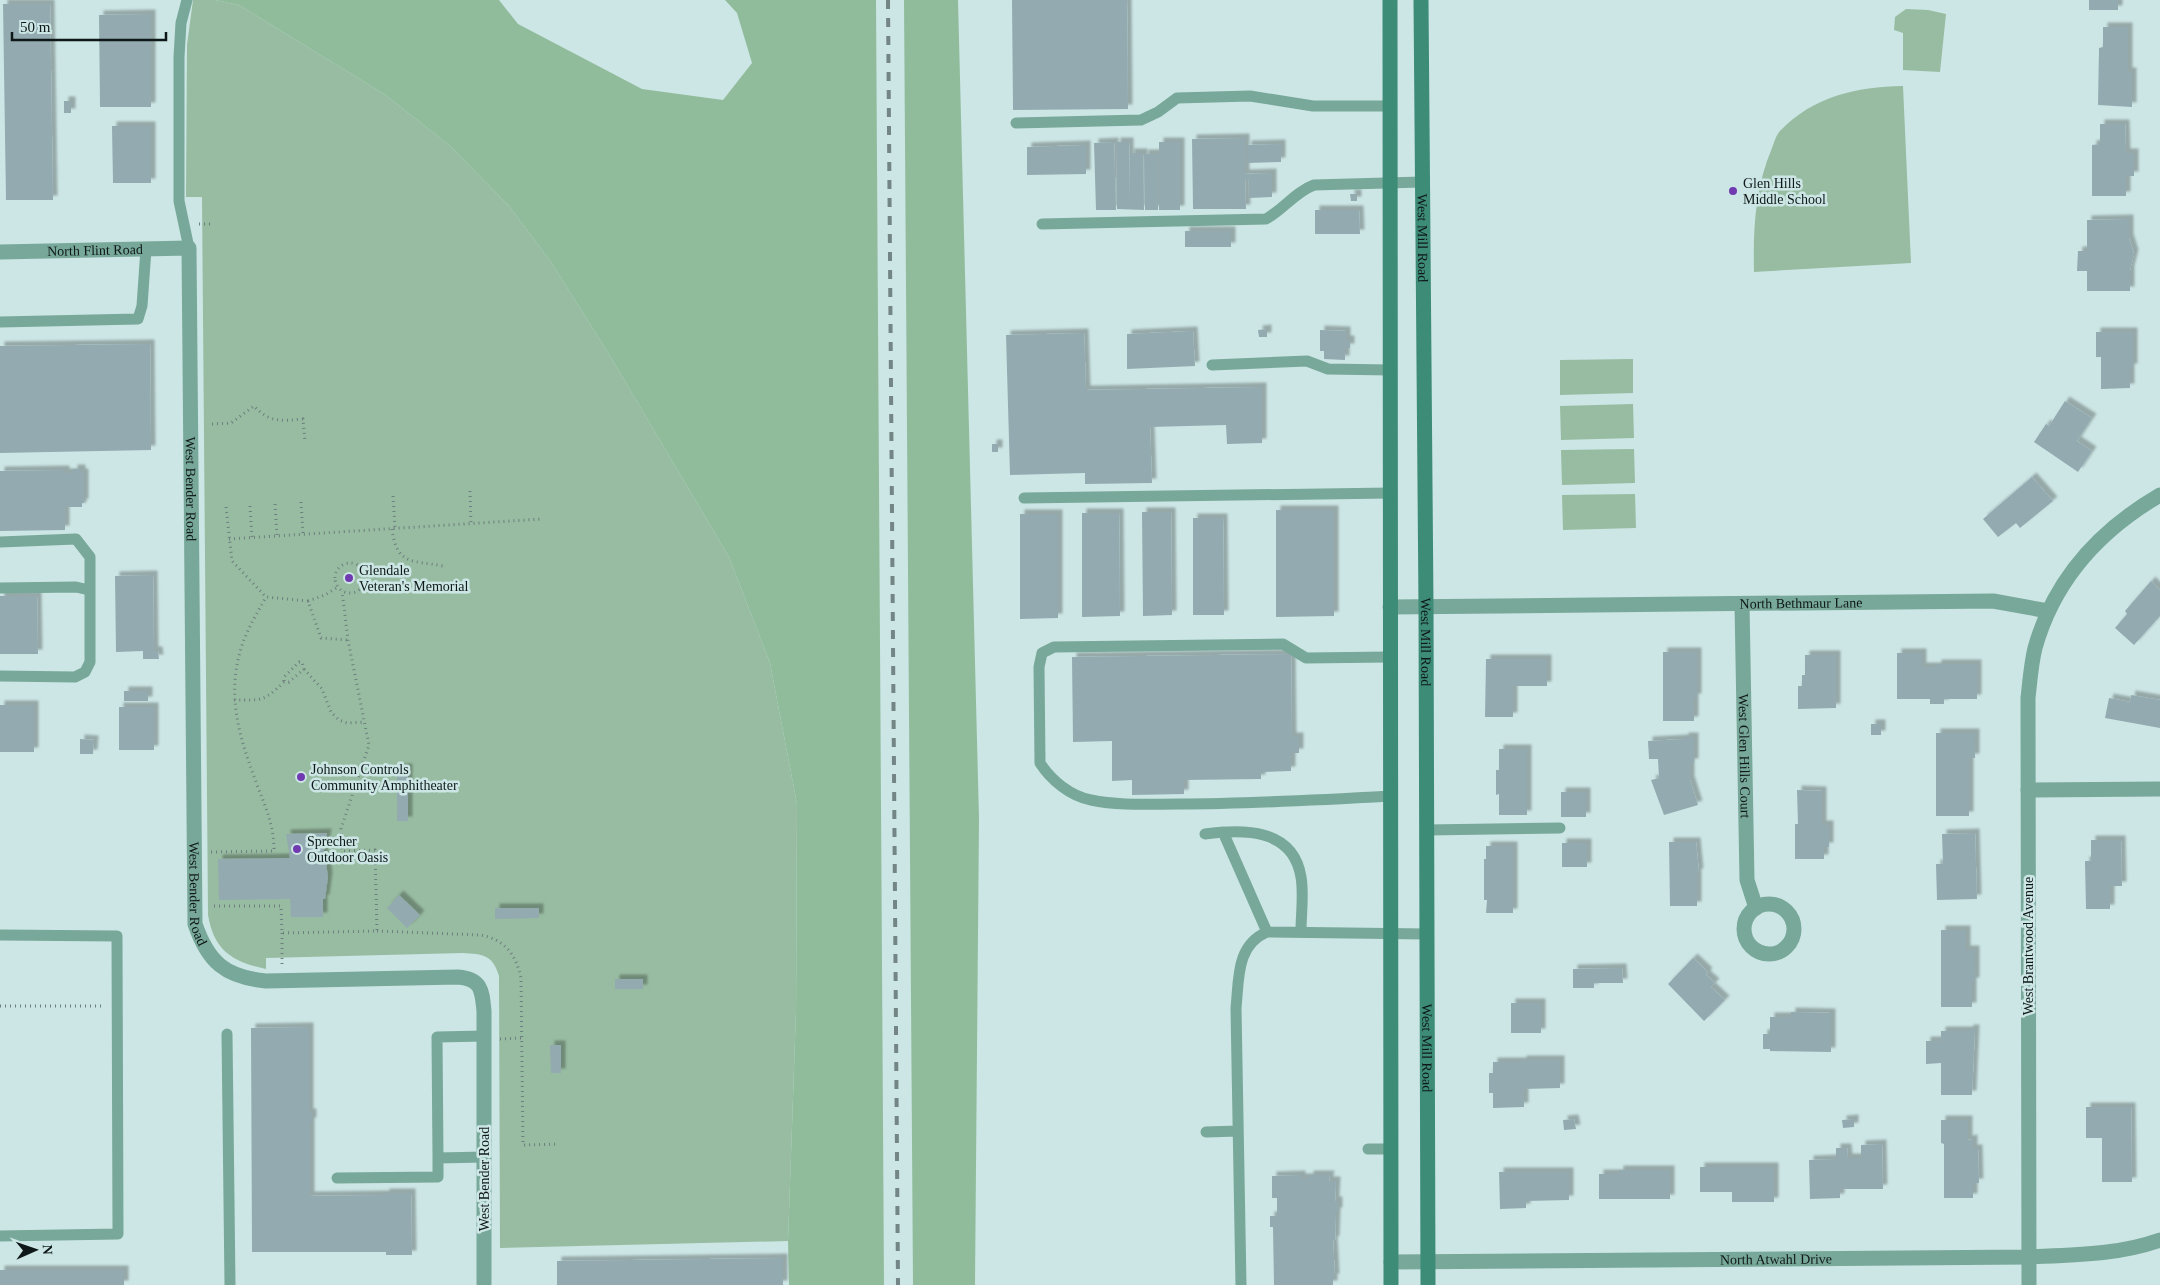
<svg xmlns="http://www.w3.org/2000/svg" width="2160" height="1285" viewBox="0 0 2160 1285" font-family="Georgia,serif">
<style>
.green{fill:#98bca1}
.forest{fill:#91bc9c}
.building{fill:#93aab0;filter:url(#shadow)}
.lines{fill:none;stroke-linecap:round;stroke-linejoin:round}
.path{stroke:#6d7f7e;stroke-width:3;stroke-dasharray:1 4;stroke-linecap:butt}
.service{stroke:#78a899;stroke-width:11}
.minor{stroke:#78a899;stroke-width:15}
.secondary{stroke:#3d8c78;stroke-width:15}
.rail{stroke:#738584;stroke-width:4;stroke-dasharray:9 9;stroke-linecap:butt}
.poi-dot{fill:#713ab1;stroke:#cce6e5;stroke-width:2}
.labels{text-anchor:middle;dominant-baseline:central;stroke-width:5;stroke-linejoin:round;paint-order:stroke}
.poi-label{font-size:14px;fill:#0f1818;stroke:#cce6e5;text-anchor:start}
.street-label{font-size:14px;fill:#0f1818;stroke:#cce6e5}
</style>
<defs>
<filter id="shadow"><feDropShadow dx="4.5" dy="-4.5" stdDeviation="1" flood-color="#0004"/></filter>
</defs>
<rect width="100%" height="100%" fill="#cce6e5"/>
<path class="green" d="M 193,0 L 215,0 L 239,5 L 384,94 L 449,145 L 509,206 L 551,262 L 610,356 L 729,557 L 770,663 L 797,804 L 796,1011 L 788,1241 L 500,1248 L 499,976 C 493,955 483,954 463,953 L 266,958 L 266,969 C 233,962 214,951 208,915 L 202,197 L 186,197 L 187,45 Z
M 1906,9 L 1928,10 L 1946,14 L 1940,72 L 1903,70 L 1903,33 L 1894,30 L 1895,17 Z
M 1903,86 L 1911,263 L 1754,272 C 1753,229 1755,188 1772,148 C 1774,143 1776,135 1780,131 C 1814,96 1856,87 1903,86 Z
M 1633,359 L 1633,393 L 1560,395 L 1560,360 Z
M 1633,404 L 1634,438 L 1561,440 L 1560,406 Z
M 1634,449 L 1635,483 L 1562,485 L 1561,450 Z
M 1635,494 L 1636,528 L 1563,530 L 1562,495 Z"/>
<path class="forest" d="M 215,0 L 499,0 L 518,24 L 642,89 L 723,100 L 752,63 L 737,13 L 725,0 L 876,0 L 884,1285 L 789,1285 L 788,1241 L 796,1011 L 797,804 L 770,663 L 729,557 L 610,356 L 551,262 L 509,206 L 449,145 L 384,94 L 239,5 Z
M 904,0 L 958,0 L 979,818 L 975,1285 L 913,1285 Z"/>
<path class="building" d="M 1012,0 L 1127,0 L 1128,109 L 1013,110 Z
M 2089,0 L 2118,0 L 2118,10 L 2089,10 Z
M 3,4 L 50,4 L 53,200 L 6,200 Z
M 151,14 L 151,107 L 100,107 L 99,15 Z
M 2103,27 L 2128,27 L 2128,72 L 2132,72 L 2132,107 L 2098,105 L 2099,48 L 2103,47 Z
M 64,101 L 71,101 L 71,113 L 64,113 Z
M 2100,124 L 2125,124 L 2126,153 L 2134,153 L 2134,176 L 2126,176 L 2126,196 L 2092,196 L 2092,145 L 2100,144 Z
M 112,126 L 151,126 L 151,183 L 113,183 Z
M 1245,138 L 1245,151 L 1247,151 L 1247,145 L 1281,144 L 1281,162 L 1247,163 L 1247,153 L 1245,153 L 1245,174 L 1272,173 L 1272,197 L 1249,198 L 1249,180 L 1245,180 L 1246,209 L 1193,209 L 1192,139 Z
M 1114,142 L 1116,210 L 1096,210 L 1094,143 Z
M 1116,142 L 1129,142 L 1130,205 L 1130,153 L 1143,153 L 1144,210 L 1117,209 Z
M 1159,142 L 1180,142 L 1180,210 L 1159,210 Z
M 1086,145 L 1086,174 L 1027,175 L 1027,147 Z
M 1144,154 L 1158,154 L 1158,210 L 1145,210 Z
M 1350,194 L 1357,194 L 1357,201 L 1351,201 Z
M 1315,210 L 1359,210 L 1360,234 L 1315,234 Z
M 2129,219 L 2129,238 L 2134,254 L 2130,270 L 2130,291 L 2087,291 L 2087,271 L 2077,271 L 2078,251 L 2087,251 L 2087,220 Z
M 1185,231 L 1231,231 L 1231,247 L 1185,247 Z
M 1267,329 L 1267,337 L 1259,337 L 1258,330 Z
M 1320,330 L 1346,331 L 1346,340 L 1350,340 L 1350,348 L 1345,348 L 1345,360 L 1324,359 L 1324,351 L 1320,351 Z
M 1193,331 L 1195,366 L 1127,369 L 1127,334 Z
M 2096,332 L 2133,332 L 2133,368 L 2130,368 L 2130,388 L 2101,389 L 2101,357 L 2096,357 Z
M 1084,333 L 1086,390 L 1262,387 L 1262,443 L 1227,444 L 1226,425 L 1150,427 L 1152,483 L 1085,484 L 1085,473 L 1010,475 L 1006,335 Z
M 150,344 L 151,450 L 0,453 L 0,346 Z
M 2065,401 L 2092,418 L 2077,441 L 2092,451 L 2078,472 L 2034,442 L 2046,424 L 2049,426 Z
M 992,444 L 998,444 L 998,452 L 992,452 Z
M 73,469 L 81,469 L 81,473 L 84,473 L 84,503 L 82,503 L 82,507 L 65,507 L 65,530 L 0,531 L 0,471 L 65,470 L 65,473 L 73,473 Z
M 2032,477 L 2053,501 L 2020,528 L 2016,523 L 1998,537 L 1983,519 Z
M 1276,510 L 1334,510 L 1334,616 L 1276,617 Z
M 1142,512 L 1171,512 L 1172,615 L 1143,616 Z
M 1082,513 L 1119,513 L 1120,616 L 1082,617 Z
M 1020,514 L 1058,514 L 1058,618 L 1020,619 Z
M 1193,518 L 1223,518 L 1224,615 L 1193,615 Z
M 153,575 L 154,651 L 158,651 L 159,659 L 143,659 L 143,651 L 116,652 L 115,576 Z
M 2151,581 L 2160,590 L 2160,616 L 2134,645 L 2115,628 L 2127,614 L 2125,611 Z
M 0,596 L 37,596 L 38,654 L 0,654 Z
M 1663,652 L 1697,652 L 1697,698 L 1694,698 L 1694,721 L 1663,721 Z
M 1897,653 L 1922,653 L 1922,667 L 1937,667 L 1937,664 L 1977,664 L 1977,699 L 1944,699 L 1944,704 L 1930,704 L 1930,699 L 1897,699 Z
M 1291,654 L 1292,737 L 1299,737 L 1299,753 L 1291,753 L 1291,771 L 1261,772 L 1261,779 L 1184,780 L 1184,794 L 1132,795 L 1132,780 L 1112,781 L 1112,741 L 1073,742 L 1072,657 Z
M 1805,655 L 1836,655 L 1836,708 L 1798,709 L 1798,686 L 1802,686 L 1802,675 L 1805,675 Z
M 1486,659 L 1547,659 L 1547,686 L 1513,686 L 1513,717 L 1485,717 Z
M 124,691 L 148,691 L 148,701 L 124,701 Z
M 2131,695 L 2160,700 L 2160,728 L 2105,718 L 2109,698 L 2130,702 Z
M 0,705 L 34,705 L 34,752 L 0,752 Z
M 119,707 L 154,707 L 154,750 L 119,750 Z
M 1871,724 L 1881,724 L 1881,735 L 1871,735 Z
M 1936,733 L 1975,733 L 1975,758 L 1969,758 L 1969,816 L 1936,816 Z
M 1684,737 L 1694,737 L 1694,763 L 1690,763 L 1690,780 L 1698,805 L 1664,815 L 1651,780 L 1659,778 L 1658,759 L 1649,759 L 1648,741 L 1684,739 Z
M 80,739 L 94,740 L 93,754 L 80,754 Z
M 1499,749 L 1527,749 L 1527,815 L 1499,815 L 1499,794 L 1496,795 L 1496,770 L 1499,770 Z
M 397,768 L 408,768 L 408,821 L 397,821 Z
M 1797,790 L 1822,791 L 1822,825 L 1829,825 L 1829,847 L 1824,847 L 1824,859 L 1795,859 L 1795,824 L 1798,824 Z
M 1561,792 L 1586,792 L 1586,817 L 1561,817 Z
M 327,833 L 323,856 L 325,856 L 328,877 L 325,899 L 323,899 L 323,917 L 291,917 L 290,899 L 219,900 L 218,859 L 290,858 L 286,834 Z
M 1975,833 L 1977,899 L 1937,900 L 1936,864 L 1943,864 L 1942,834 Z
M 2091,840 L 2121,840 L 2122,886 L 2110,886 L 2110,909 L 2086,909 L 2085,861 L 2091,861 Z
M 1669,842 L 1696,842 L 1699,873 L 1697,873 L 1697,906 L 1670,906 Z
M 1562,843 L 1587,843 L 1587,867 L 1562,867 Z
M 1486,846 L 1513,846 L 1513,913 L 1486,913 L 1487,900 L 1484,900 L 1484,859 L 1486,859 Z
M 399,895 L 420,915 L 407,928 L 387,908 Z
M 495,908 L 539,908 L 539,918 L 495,919 Z
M 1941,930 L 1966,930 L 1966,950 L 1975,950 L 1975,982 L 1972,982 L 1972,1007 L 1941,1007 Z
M 1693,958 L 1708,972 L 1706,975 L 1715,983 L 1711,987 L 1725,1000 L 1704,1021 L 1668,984 Z
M 1622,968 L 1623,983 L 1594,983 L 1594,988 L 1573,988 L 1573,969 Z
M 615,979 L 643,979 L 643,989 L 615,989 Z
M 1511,1003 L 1541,1003 L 1541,1033 L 1511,1033 Z
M 1791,1012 L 1831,1013 L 1831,1052 L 1770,1051 L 1770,1049 L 1763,1049 L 1763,1034 L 1770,1034 L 1770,1017 L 1791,1017 Z
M 309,1027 L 309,1113 L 312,1113 L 312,1122 L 310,1122 L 310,1196 L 385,1195 L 385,1193 L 411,1193 L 412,1255 L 386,1255 L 386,1252 L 252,1252 L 251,1028 Z
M 1969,1029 L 1975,1029 L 1972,1095 L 1941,1095 L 1941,1063 L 1926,1064 L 1926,1041 L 1941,1041 L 1941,1031 L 1969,1031 Z
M 550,1045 L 561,1045 L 561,1073 L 551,1073 Z
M 1522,1060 L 1560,1060 L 1560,1088 L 1524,1089 L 1524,1107 L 1493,1108 L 1493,1093 L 1489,1093 L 1489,1073 L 1493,1073 L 1493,1062 L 1522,1062 Z
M 2086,1107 L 2131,1107 L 2132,1182 L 2102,1182 L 2102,1138 L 2086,1138 Z
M 1574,1119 L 1576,1129 L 1564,1130 L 1563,1120 Z
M 1854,1119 L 1854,1127 L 1843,1128 L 1842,1120 Z
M 1941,1120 L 1968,1120 L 1968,1140 L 1973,1139 L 1973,1149 L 1978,1149 L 1979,1183 L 1973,1183 L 1973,1198 L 1944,1198 L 1944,1144 L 1941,1143 Z
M 1882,1144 L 1883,1189 L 1840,1189 L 1840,1198 L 1810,1199 L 1809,1160 L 1836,1159 L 1836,1148 L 1847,1148 L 1848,1158 L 1861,1158 L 1861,1145 Z
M 1700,1167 L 1774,1167 L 1774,1202 L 1732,1202 L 1732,1192 L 1700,1192 Z
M 1619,1170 L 1670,1170 L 1670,1199 L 1599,1199 L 1599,1174 L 1619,1174 Z
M 1499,1172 L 1569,1172 L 1569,1200 L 1526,1201 L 1526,1208 L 1500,1209 Z
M 1301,1175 L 1301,1178 L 1309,1178 L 1309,1175 L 1330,1175 L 1329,1181 L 1336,1181 L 1335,1201 L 1338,1201 L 1338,1212 L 1336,1212 L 1335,1241 L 1333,1240 L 1335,1278 L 1333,1278 L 1333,1285 L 1274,1285 L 1273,1227 L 1270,1227 L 1270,1216 L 1277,1216 L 1277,1198 L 1272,1198 L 1272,1176 Z
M 783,1258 L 783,1285 L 557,1285 L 557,1261 Z
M 0,1270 L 124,1270 L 124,1285 L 0,1285 Z"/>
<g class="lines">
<path class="path" d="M 199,224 L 210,224
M 212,424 L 231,423 L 254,406 C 269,423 283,421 303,419 L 305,442
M 470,491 L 471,523
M 393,496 L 395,528
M 301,502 L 303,534
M 275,504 L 277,536
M 250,506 L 252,538
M 226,507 L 232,561 L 266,597 L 308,601 L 321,638 L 348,640
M 392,529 C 397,566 412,560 443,566
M 229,539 L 542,519
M335 578a15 15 0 1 1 30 0a15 15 0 1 1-30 0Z
M 308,601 L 325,595 L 338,587
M 304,669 L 322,689 L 331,712 L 339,720 L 347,723 L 364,722
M 234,700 C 262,700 263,702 284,682 L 289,682 L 304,669 L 302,662 L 299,662 L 284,677 L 284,682
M 211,852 L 274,851 C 274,823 265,807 256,782 C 240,739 227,698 240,652 C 245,633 256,615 266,597
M 214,906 L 281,906 L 282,933 L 377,931 L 375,850 L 342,851 L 341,829 L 369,745 L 348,640 L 342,591
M 377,931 L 480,935 C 504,939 516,954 521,978 L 523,1145 L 559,1144
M 282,933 L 282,965
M 0,1006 L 101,1006
M 500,1039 L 522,1038"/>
<path class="service" d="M 187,0 L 181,23 L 179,57 L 179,201 L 189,248
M 1016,123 L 1141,120 L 1158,112 L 1177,98 L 1250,96 L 1313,106 L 1390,106
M 1042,224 L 1266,219 C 1284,209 1295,192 1314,185 L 1422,182
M 0,322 L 138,319 L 142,306 L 146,249
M 1212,365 L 1307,361 L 1328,369 L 1390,370
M 1024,498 L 1390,493
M 0,542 L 76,539 L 90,557 L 90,662 L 85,672 L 75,677 L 0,676
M 0,588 L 76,587 L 89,590
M 1390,657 L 1306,658 L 1283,644 L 1054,647 L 1042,653 L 1039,667 L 1040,763 C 1051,780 1070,796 1091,800 C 1119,806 1150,804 1178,804 C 1249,804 1320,800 1391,796
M 1426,830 L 1560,828
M 1223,832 L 1267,932
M 1205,834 C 1243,829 1293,828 1301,877 C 1304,894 1301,914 1301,931
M 0,935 L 117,936 L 118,1234 L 0,1236
M 227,1034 L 230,1285
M 1206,1132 L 1238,1131
M 1368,1149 L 1391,1149
M 438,1158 L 437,1037 L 484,1036
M 337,1178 L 438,1177 L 438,1158 L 484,1157
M 1241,1285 L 1236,1008 C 1239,979 1236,945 1267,932 L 1426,934"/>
<g class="minor">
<path id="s1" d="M 0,252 L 189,248 L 195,924 C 208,962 225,977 266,981 L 458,977 C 482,979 482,991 484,1011 L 484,1285"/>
<path id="s2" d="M 1742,604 L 1747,880 L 1756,908"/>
<path id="s3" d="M 1390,607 L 1993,601 L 2048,611"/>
<path d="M 2028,790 L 2160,789"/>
<circle cx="1769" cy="929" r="25"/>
<path id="s4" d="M 1391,1262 L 2028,1257 C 2073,1255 2118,1255 2160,1240"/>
<path d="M 2029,1285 L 2028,698 C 2030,681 2031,664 2035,648 C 2054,580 2100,530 2160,495"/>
</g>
<g class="secondary">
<path d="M 1390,0 L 1391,1285"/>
<path id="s5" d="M 1421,0 L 1426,606 L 1428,1285"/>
</g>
<path class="rail" d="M 888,0 L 898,1285"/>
</g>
<g class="poi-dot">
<circle cx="1733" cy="191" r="5"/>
<circle cx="349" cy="578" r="5"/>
<circle cx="301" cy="777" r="5"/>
<circle cx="297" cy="849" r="5"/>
</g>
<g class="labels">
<g class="poi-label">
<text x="1743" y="183">Glen Hills<tspan x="1743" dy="16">Middle School</tspan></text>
<text x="359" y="570">Glendale<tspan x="359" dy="16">Veteran's Memorial</tspan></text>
<text x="311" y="769">Johnson Controls<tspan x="311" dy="16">Community Amphitheater</tspan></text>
<text x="307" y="841">Sprecher<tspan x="307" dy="16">Outdoor Oasis</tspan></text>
</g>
<g class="street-label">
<text stroke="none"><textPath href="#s5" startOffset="238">West Mill Road</textPath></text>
<text stroke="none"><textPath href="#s1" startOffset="95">North Flint Road</textPath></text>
<text stroke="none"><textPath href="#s1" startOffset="430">West Bender Road</textPath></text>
<text stroke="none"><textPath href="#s3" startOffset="411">North Bethmaur Lane</textPath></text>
<text stroke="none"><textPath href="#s5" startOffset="642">West Mill Road</textPath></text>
<text stroke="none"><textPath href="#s2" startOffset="152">West Glen Hills Court</textPath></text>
<text stroke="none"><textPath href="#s1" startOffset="835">West Bender Road</textPath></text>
<text transform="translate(2028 946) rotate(-90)">West Brantwood Avenue</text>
<text stroke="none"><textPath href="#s5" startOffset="1048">West Mill Road</textPath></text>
<text transform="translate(484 1179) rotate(-90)">West Bender Road</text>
<text stroke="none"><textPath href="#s4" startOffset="385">North Atwahl Drive</textPath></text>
</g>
</g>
<g transform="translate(35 1250) rotate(88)" stroke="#cce6e5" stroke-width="4" paint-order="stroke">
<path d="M0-4L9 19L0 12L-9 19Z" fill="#0f1818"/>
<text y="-8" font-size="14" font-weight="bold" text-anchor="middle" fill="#0f1818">N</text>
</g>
<path d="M12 32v8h154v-8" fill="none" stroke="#0f1818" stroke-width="2.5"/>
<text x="20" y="32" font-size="15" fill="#0f1818" stroke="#cce6e5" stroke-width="4" paint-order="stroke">50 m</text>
</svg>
